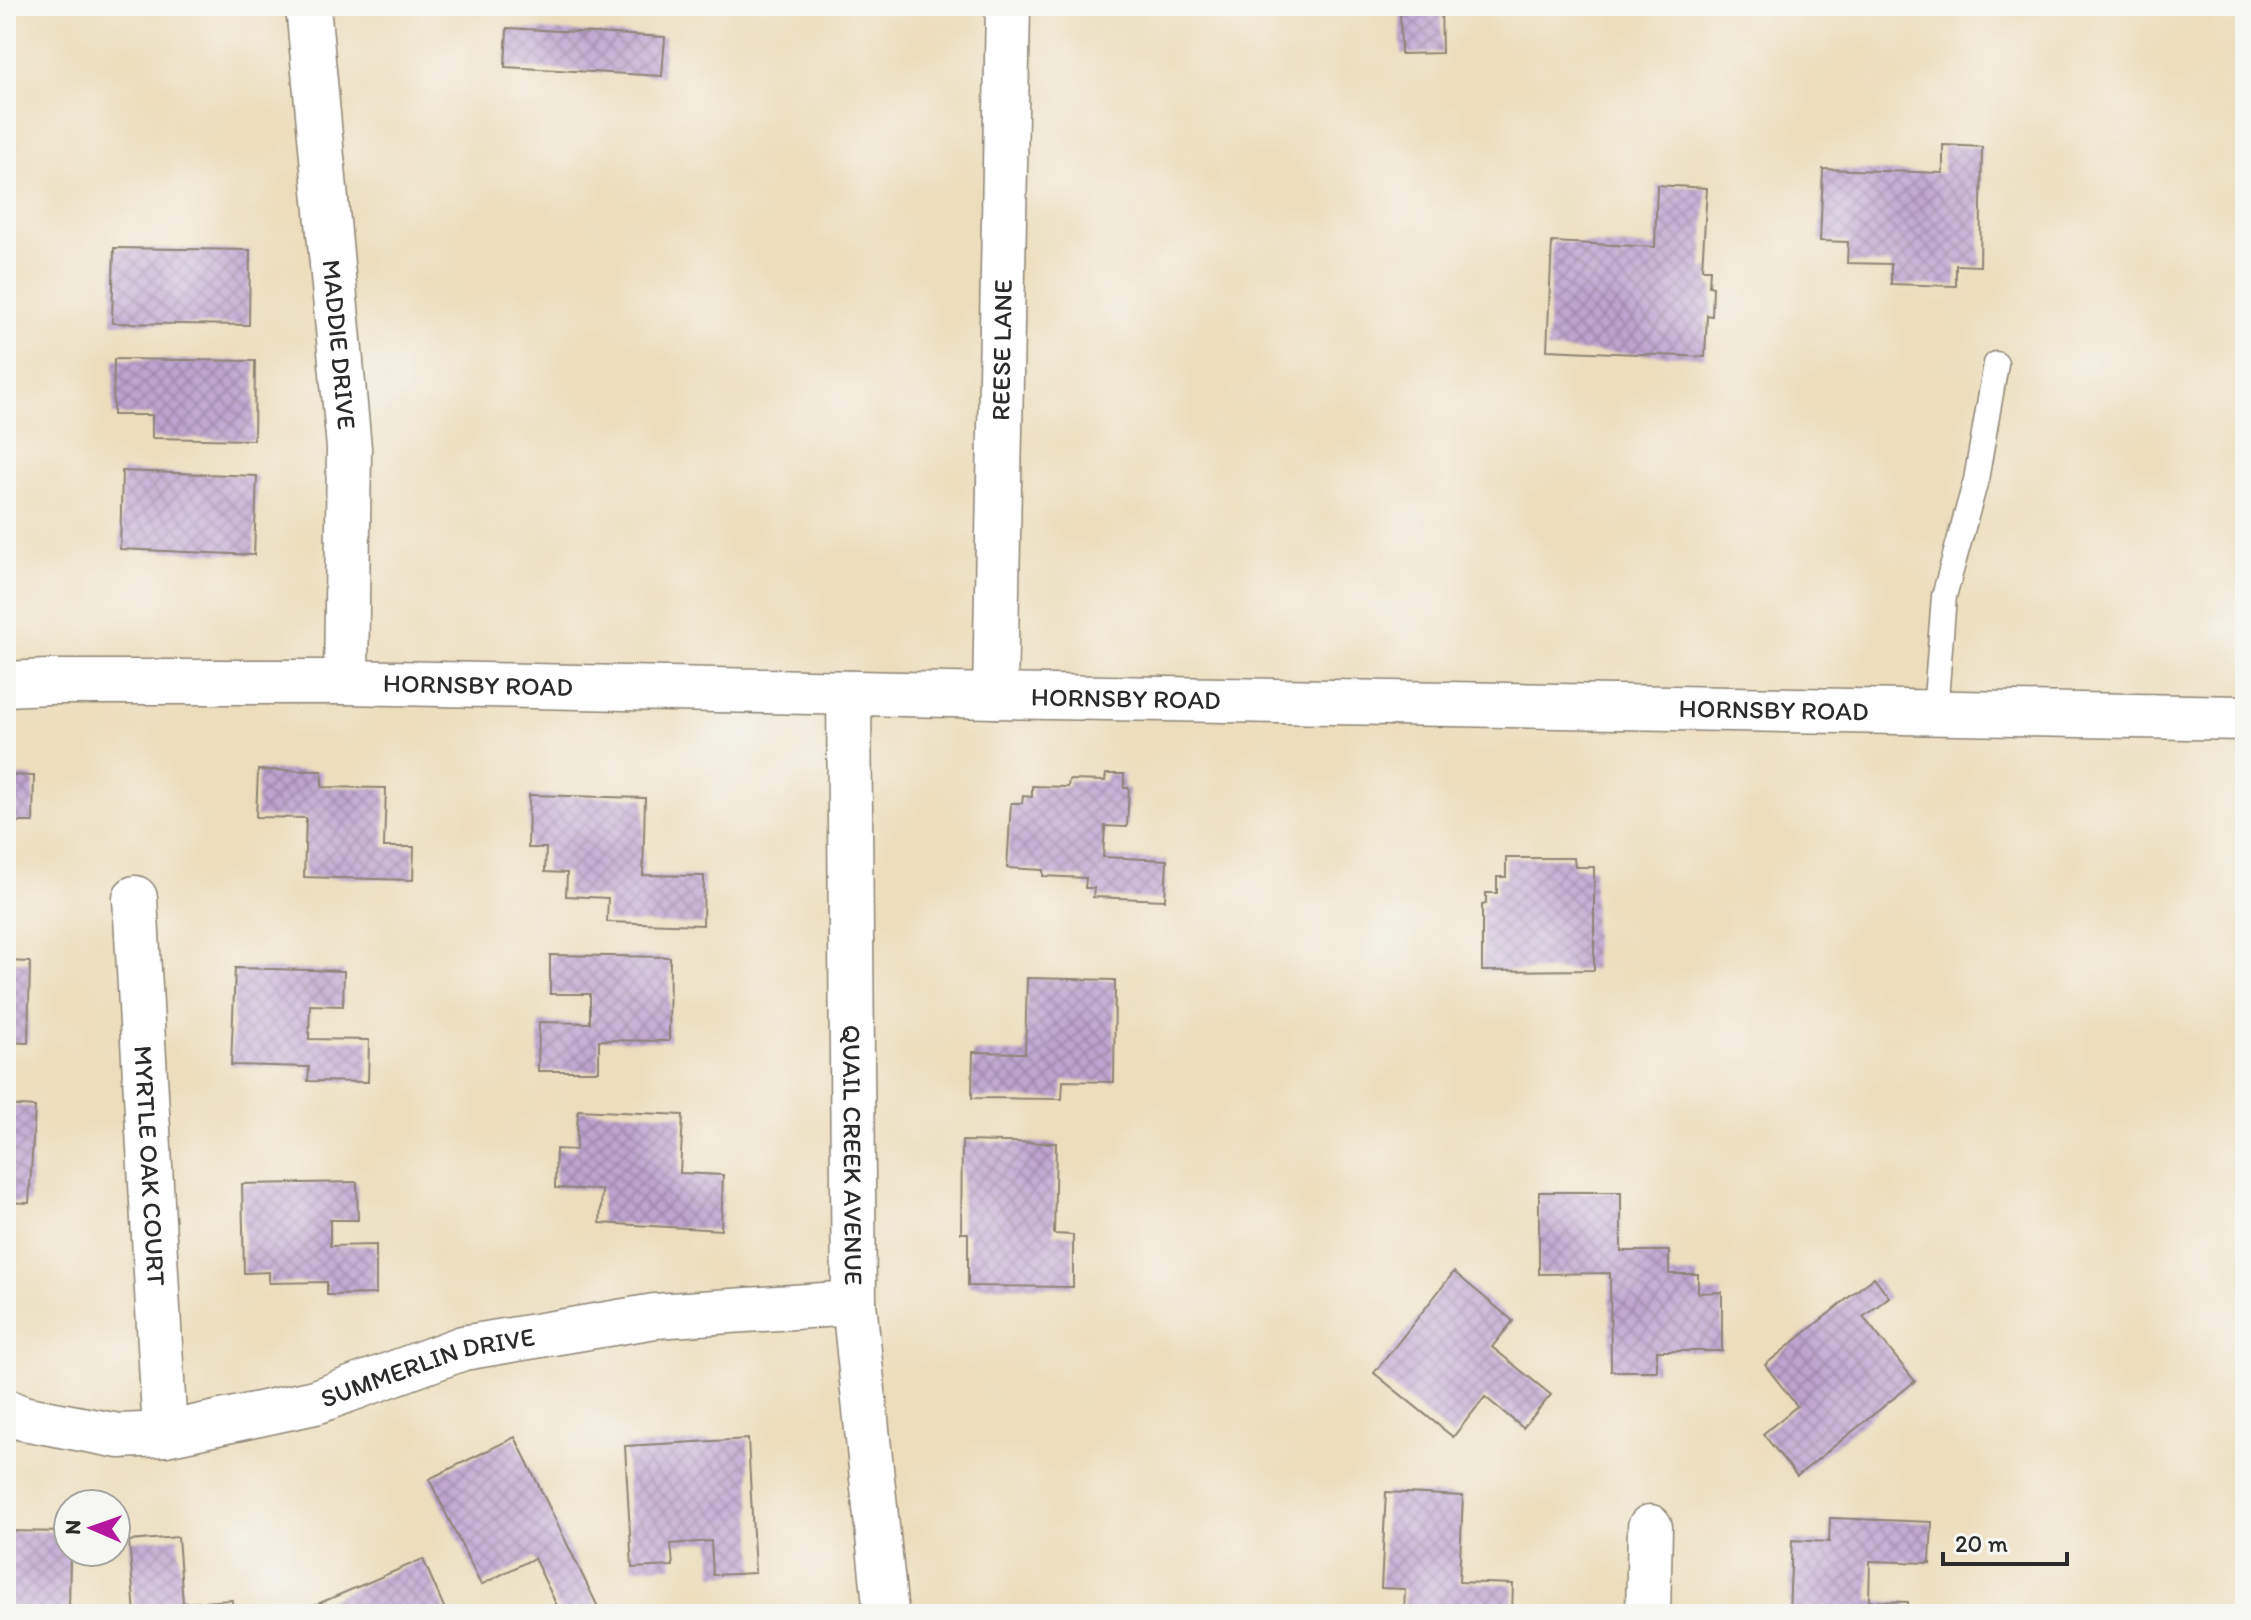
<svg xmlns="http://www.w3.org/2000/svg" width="2251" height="1620" viewBox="0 0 2251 1620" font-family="Itim,sans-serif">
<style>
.building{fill:url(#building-cross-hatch)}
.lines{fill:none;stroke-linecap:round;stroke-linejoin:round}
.service-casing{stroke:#8c8474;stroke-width:27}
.minor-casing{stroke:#8c8474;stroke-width:47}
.tertiary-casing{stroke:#8c8474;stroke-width:47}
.service{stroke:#fff;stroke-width:24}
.minor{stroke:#fff;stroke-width:44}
.tertiary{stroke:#fff;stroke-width:44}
.labels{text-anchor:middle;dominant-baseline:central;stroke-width:8;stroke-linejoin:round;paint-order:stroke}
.street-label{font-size:26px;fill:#2b2b2b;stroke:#f6f6f2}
</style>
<defs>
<pattern id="building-cross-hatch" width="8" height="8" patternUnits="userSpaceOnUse" patternTransform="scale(2)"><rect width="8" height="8" fill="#bea4d0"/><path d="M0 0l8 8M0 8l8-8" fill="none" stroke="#9b86a9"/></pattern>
</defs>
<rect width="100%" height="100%" fill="#f6f6f2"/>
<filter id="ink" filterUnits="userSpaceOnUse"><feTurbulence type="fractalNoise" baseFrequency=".0125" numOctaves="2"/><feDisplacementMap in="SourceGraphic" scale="16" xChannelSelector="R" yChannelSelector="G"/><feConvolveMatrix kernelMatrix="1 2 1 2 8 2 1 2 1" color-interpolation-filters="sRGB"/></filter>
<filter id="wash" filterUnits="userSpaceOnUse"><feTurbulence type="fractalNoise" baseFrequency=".006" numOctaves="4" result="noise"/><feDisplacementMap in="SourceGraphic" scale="32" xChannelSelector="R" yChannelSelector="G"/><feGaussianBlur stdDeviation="1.8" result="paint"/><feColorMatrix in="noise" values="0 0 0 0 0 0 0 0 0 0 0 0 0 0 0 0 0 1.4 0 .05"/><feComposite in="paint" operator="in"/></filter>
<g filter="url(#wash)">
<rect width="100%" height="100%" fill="#ecdebc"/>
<g id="blocks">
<path class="building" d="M 1400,6 L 1441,6 L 1442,53 L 1401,54 Z
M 507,28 L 665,37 L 662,76 L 505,67 Z
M 1943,145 L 1982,147 L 1980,266 L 1956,265 L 1956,286 L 1891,284 L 1891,264 L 1847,263 L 1848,242 L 1820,241 L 1823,169 L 1943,173 Z
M 1657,185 L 1707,188 L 1702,269 L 1710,269 L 1709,286 L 1713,287 L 1712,316 L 1707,315 L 1705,357 L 1547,350 L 1552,242 L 1655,247 Z
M 114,248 L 250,250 L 249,325 L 112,323 Z
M 114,359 L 255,361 L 254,440 L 152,438 L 152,415 L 113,415 Z
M 122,471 L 257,476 L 254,555 L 120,549 Z
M 258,770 L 322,771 L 322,787 L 386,788 L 384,847 L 414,847 L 413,880 L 304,877 L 306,818 L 256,817 Z
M 1106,774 L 1124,774 L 1124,788 L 1129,788 L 1127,827 L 1105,826 L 1103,857 L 1167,860 L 1165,900 L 1093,897 L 1094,888 L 1085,888 L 1086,878 L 1043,876 L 1043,870 L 1007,868 L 1011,803 L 1022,803 L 1023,796 L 1032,797 L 1032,786 L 1068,787 L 1069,780 L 1105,781 Z
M 6,775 L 34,776 L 33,822 L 6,822 Z
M 529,795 L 645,798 L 643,875 L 704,876 L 703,925 L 607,922 L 608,898 L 566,896 L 567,873 L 545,872 L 546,848 L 528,848 Z
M 1506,858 L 1574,858 L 1575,867 L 1594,867 L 1594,970 L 1482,971 L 1482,905 L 1486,904 L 1486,893 L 1497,893 L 1497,877 L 1506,877 Z
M 550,955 L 670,957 L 669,1041 L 599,1040 L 599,1071 L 538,1071 L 539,1022 L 590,1023 L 590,994 L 550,994 Z
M 6,961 L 30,962 L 28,1043 L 6,1042 Z
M 235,968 L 344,971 L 343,1006 L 310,1005 L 309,1039 L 369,1040 L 368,1082 L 308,1081 L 309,1067 L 231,1065 Z
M 1027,978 L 1115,980 L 1114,1082 L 1063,1081 L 1062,1099 L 972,1098 L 973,1052 L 1025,1053 Z
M 6,1105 L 35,1107 L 29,1203 L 6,1202 Z
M 578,1110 L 683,1115 L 680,1173 L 723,1175 L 721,1230 L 600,1223 L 602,1190 L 555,1188 L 556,1149 L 576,1150 Z
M 962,1141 L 1056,1143 L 1054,1234 L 1073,1235 L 1073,1287 L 968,1286 L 968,1233 L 961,1233 Z
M 357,1182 L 358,1220 L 330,1220 L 330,1246 L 376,1245 L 376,1294 L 327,1295 L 327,1282 L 269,1283 L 269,1272 L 244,1273 L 242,1184 Z
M 1539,1192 L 1621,1192 L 1621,1251 L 1669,1251 L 1669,1274 L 1698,1274 L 1698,1293 L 1722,1292 L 1722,1351 L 1657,1351 L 1657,1371 L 1611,1371 L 1610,1273 L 1539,1274 Z
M 1454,1272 L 1513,1321 L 1492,1347 L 1551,1395 L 1523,1428 L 1485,1397 L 1453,1437 L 1374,1373 Z
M 1874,1277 L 1889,1297 L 1863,1317 L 1915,1381 L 1797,1476 L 1763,1434 L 1797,1406 L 1765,1365 Z
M 515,1437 L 598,1607 L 583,1614 L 561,1614 L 534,1558 L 481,1585 L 429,1479 Z
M 748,1439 L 755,1573 L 713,1575 L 711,1541 L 671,1544 L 673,1566 L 632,1568 L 625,1446 Z
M 1386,1492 L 1463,1496 L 1459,1582 L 1513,1584 L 1512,1614 L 1404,1613 L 1405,1589 L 1381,1588 Z
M 1830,1518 L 1932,1522 L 1930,1563 L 1870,1561 L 1869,1601 L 1908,1602 L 1908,1614 L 1789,1614 L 1792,1540 L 1829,1542 Z
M 6,1531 L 68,1532 L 68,1552 L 70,1552 L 69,1614 L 6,1614 Z
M 178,1537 L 183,1603 L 232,1600 L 233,1614 L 135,1614 L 129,1541 Z
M 423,1559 L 447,1614 L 319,1614 L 315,1605 Z"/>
</g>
</g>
<g filter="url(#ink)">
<use href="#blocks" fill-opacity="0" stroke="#8c8474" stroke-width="2"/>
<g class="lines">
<g class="service-casing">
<path id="service" d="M 1935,712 L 1944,596 L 1976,480 L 1996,364"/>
</g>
<g class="minor-casing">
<g id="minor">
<path id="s1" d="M 308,6 L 349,448 L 346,682"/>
<path id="s2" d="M 849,693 L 854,1303 L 886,1614"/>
<path id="s3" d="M 995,696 L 1008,6"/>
<path id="s4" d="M 135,898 L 165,1434"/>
<path id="s5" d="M 6,1411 L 23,1418 L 119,1436 L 165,1434 L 315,1402 L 463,1348 L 655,1316 L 854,1303"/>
<path d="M 1648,1614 L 1650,1527"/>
</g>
</g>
<g class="tertiary-casing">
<g id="tertiary">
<path id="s6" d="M 6,684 L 48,682 L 346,682 L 995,696 L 2245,718"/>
</g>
</g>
<use href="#service" class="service"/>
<use href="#minor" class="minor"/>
<use href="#tertiary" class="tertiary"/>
</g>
</g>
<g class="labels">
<g class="street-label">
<text stroke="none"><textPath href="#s1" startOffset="340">MADDIE DRIVE</textPath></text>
<text stroke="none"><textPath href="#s3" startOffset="346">REESE LANE</textPath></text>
<text stroke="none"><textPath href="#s6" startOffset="472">HORNSBY ROAD</textPath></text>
<text stroke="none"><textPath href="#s6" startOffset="1120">HORNSBY ROAD</textPath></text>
<text stroke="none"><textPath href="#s6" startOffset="1768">HORNSBY ROAD</textPath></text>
<text stroke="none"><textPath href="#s2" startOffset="462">QUAIL CREEK AVENUE</textPath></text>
<text stroke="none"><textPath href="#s4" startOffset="268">MYRTLE OAK COURT</textPath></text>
<text stroke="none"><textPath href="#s5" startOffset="434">SUMMERLIN DRIVE</textPath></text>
</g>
</g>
<rect width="2251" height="1620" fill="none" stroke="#f6f6f2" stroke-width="32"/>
<g transform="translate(92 1528) rotate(272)"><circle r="38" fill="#f6f6f2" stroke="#a5a5a2" stroke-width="2"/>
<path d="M0-6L14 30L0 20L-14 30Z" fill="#b5179e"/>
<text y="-12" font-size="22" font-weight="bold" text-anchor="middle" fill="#2b2b2b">N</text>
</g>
<path d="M1943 1552v12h124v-12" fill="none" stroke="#2b2b2b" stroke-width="4"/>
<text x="1955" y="1552" font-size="24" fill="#2b2b2b" stroke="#f6f6f2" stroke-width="6" paint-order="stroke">20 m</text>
</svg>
